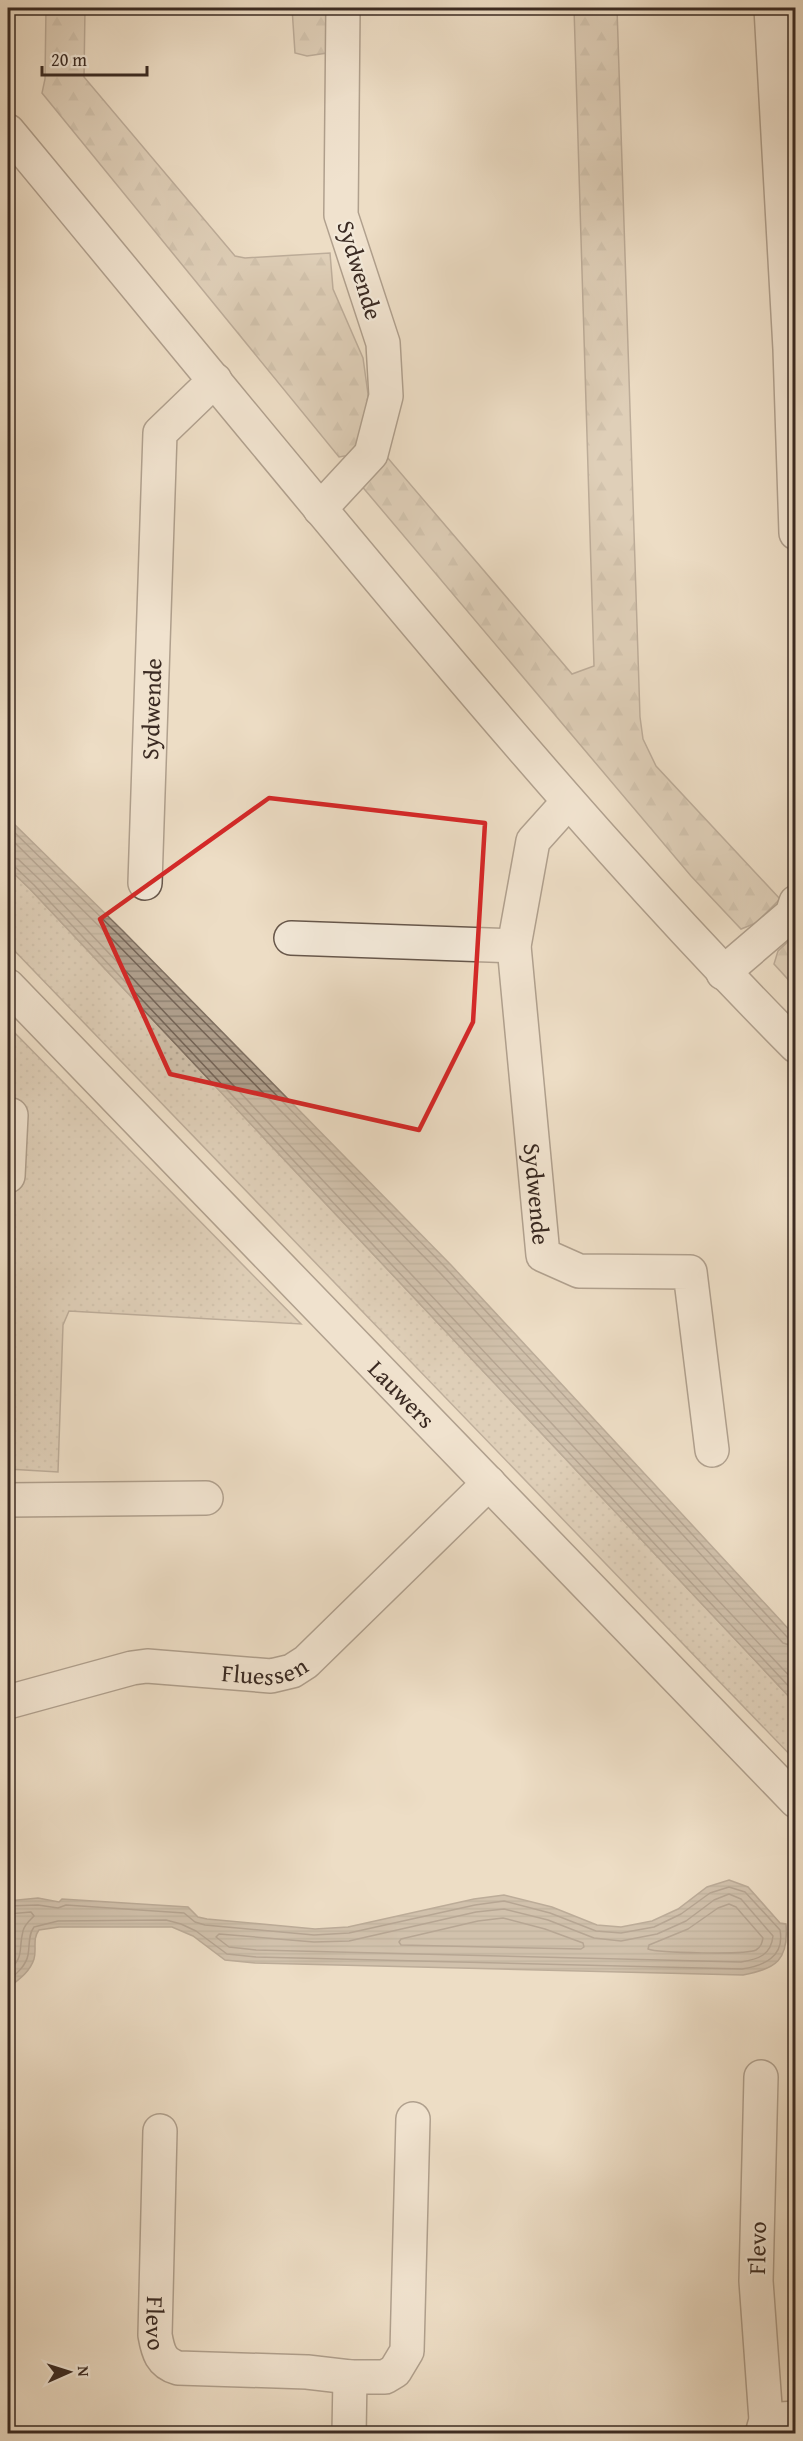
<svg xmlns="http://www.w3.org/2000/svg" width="803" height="2441" viewBox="0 0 803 2441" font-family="'Gentium Book Plus',serif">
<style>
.grass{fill:url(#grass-dots);stroke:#847466;stroke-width:1.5}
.forest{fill:url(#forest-firs);stroke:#847466;stroke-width:1.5}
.water{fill:url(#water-rules);stroke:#817163;stroke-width:1.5}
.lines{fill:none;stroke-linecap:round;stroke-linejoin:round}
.shore{stroke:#756558;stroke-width:1.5}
.minor-casing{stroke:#67574b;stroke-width:36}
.minor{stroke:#f3e9d9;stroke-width:33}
.marked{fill:none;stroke:#d62828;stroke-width:4.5;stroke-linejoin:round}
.labels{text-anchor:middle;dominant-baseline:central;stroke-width:4.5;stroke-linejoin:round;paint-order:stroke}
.street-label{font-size:24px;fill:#3a2a22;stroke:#f3e9d9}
</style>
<defs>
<pattern id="grass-dots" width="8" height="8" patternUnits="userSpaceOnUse" patternTransform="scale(1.5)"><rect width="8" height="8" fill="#cfbfa9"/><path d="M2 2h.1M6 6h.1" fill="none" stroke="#b2a491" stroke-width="1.8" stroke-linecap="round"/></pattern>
<pattern id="forest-firs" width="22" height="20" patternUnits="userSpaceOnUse" patternTransform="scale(1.5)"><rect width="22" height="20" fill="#cfbfa9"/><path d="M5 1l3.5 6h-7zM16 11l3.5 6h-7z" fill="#b2a491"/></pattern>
<pattern id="water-rules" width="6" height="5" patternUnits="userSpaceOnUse" patternTransform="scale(1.5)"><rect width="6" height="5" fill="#b0a08e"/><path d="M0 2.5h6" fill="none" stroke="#908374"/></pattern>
</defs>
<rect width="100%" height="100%" fill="#edddc5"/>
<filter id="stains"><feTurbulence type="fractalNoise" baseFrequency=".00333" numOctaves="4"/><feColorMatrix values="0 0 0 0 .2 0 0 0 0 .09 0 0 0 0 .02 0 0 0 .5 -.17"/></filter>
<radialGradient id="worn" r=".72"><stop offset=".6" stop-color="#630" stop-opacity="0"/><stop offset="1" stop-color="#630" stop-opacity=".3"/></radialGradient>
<path class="grass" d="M 8,868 L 30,889 L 795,1703 L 795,1760 L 8,944 Z
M 8,1026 L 301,1324 L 69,1311 L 63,1325 L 58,1472 L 8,1469 L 11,1454 L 14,1102 L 8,1098 Z"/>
<path class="forest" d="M 46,8 L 85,8 L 84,77 L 235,256 L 245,258 L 330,253 L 333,289 L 363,358 L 368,394 L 366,427 L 350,455 L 339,457 L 42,93 L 45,79 Z
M 292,8 L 333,8 L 334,52 L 307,56 L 295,53 Z
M 574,8 L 617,8 L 640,717 L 643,739 L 656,766 L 780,899 L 756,923 L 741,929 L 691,876 L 360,484 L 387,457 L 572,674 L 594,666 Z
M 795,935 L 795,987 L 774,964 L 778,951 Z"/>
<path class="water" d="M 8,818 L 123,931 L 451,1265 L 795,1636 L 795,1703 L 30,889 L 8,868 Z
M 729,1880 L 748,1887 L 780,1923 L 786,1924 C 789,1960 776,1969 743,1975 L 255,1963 L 225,1960 L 193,1936 L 172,1927 L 59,1927 L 39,1930 C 32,1939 37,1949 34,1959 C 30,1972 18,1980 8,1988 L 8,1901 L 38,1898 L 59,1902 L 62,1899 L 188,1907 L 198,1917 L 207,1919 L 315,1929 L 348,1927 L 474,1899 L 504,1895 L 552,1907 L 597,1925 L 621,1927 L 652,1921 L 678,1909 L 707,1887 Z"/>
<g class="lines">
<path class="shore" d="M 8,826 L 119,935 L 447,1269 L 788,1638 L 796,1640
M 8,836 L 114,941 L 441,1274 L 783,1643 L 796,1647
M 8,857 L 18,859 L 40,880 L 796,1683
M 8,864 L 14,866 L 34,885 L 796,1694
M 729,1894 L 741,1899 L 773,1936 C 771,1955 759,1959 741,1962 L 256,1950 L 229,1947 L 216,1937 L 219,1934 L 314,1942 L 349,1941 L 476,1912 L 504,1909 L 548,1920 L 594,1938 L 621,1941 L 657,1934 L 686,1921 L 714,1900 Z
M 729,1904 L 736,1907 L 763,1938 C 762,1943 761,1947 756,1950 C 746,1955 658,1953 648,1949 L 649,1945 L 688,1929 L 718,1908 Z
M 8,1906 L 38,1905 L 58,1908 L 66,1905 L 184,1913 L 195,1922 L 205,1925 L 314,1935 L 349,1933 L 475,1905 L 504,1901 L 550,1913 L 596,1931 L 621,1933 L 654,1927 L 681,1914 L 710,1893 L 729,1887 L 745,1892 L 780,1930 C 785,1957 763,1966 742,1969 L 256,1957 L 227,1954 L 196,1931 L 181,1924 L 166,1920 L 58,1921 L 34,1927 C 28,1935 30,1944 28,1955 C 26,1966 16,1974 8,1981
M 8,1914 L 31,1912 L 34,1916 C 30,1920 24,1925 23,1931 C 18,1950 25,1957 8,1971
M 503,1918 L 545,1929 L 583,1943 L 584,1947 L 581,1949 L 401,1945 L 399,1942 L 401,1939 L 478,1921 Z"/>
<g class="minor-casing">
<g id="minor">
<path d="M 771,8 L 790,349 L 796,533"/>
<path d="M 8,131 C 151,303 293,478 438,649 C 553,785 670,919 796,1046"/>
<path d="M 320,509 L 371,454 L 386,396 L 383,343 L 341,215 L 343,8"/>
<path id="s1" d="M 568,802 L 533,841 L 514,946 L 543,1255 L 579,1271 L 690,1272 L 712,1450"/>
<path id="s2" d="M 145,883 L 160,433 L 215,380"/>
<path d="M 291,938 L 514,946"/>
<path d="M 723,973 L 792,914 L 796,902"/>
<path id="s3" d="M 8,986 L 796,1801"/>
<path d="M 8,1115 L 11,1115 L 8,1176"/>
<path d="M 8,1500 L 206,1498"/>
<path id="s4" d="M 8,1702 L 132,1668 L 147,1666 L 271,1676 L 292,1671 L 306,1662 L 489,1483"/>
<path d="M 761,2077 L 756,2281 L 766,2420 L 762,2434"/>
<path id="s5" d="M 160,2131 L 155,2335 C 158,2352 161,2363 178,2368 L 307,2372 L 350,2377 L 385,2377 L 395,2371 L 407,2351 L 413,2119"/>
<path d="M 766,2420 L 796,2418"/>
<path d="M 349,2434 L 350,2377"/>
</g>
</g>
<use href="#minor" class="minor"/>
</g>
<path d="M0 0H803V2441H0ZM 269,798 L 485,823 L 473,1022 L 419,1130 L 170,1074 L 100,919 Z" fill="#edddc5" fill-opacity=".55" fill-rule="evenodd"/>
<path class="marked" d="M 269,798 L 485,823 L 473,1022 L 419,1130 L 170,1074 L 100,919 Z"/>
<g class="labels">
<g class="street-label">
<text transform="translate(360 270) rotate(73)">Sydwende</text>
<text stroke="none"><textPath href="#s2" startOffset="174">Sydwende</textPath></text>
<text stroke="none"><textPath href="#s1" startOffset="408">Sydwende</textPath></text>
<text stroke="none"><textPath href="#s3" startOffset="567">Lauwers</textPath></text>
<text stroke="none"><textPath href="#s4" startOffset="262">Fluessen</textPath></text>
<text transform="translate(757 2248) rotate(-89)">Flevo</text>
<text stroke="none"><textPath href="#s5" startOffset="192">Flevo</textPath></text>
</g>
</g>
<rect width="803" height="2441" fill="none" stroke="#edddc5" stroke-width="30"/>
<rect x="9" y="9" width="785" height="2423" fill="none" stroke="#3a2a22" stroke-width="3"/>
<rect x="15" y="15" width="773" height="2411" fill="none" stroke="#3a2a22" stroke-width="1.5"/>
<g transform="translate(69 2372) rotate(87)" stroke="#f3e9d9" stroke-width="4.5" paint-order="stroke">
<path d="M0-4.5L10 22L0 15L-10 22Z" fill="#3a2a22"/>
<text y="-9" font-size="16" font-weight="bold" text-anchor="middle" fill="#3a2a22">N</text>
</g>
<path d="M42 66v9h105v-9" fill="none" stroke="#3a2a22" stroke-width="3"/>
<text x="51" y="66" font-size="18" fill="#3a2a22" stroke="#f3e9d9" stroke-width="4.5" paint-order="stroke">20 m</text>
<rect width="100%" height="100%" filter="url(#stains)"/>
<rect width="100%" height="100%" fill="url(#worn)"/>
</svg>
